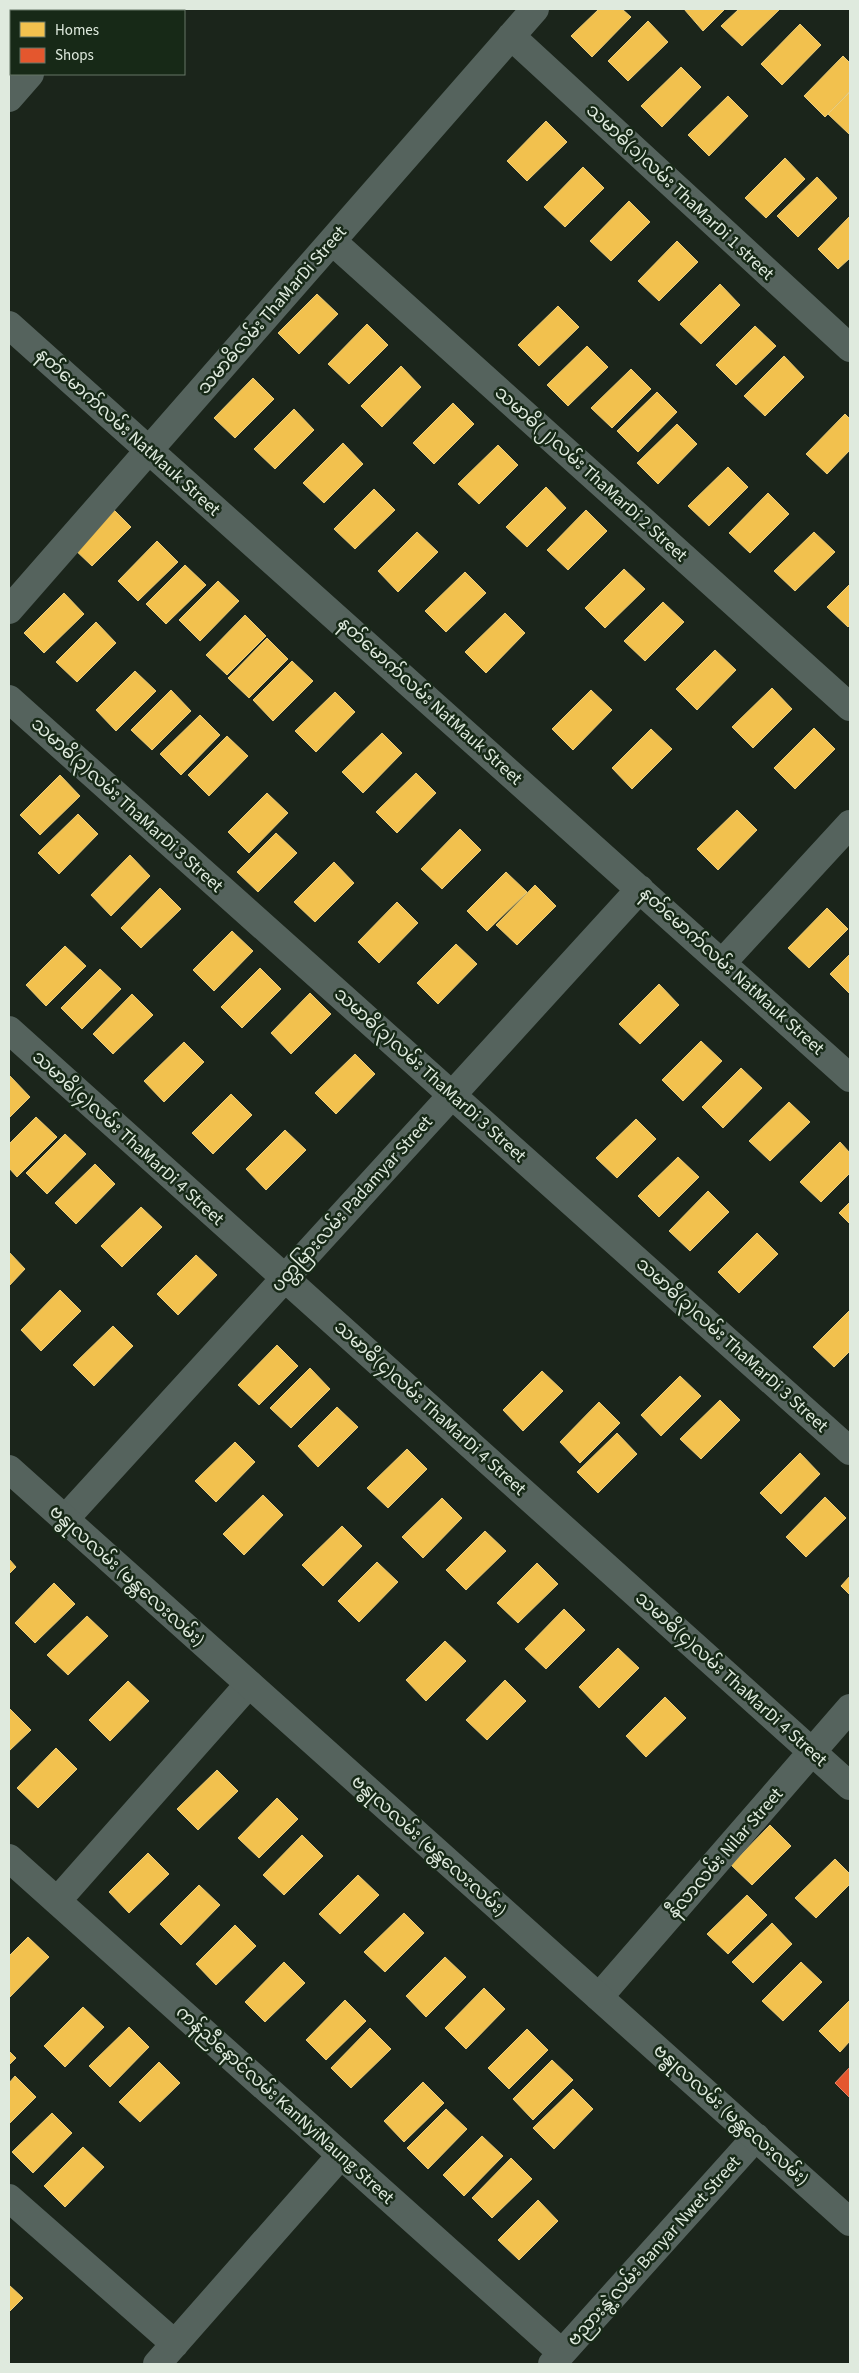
<svg xmlns="http://www.w3.org/2000/svg" width="859" height="2373" viewBox="0 0 859 2373" font-family="'Source Sans 3','Noto Sans Myanmar',sans-serif">
<style>
.homes{fill:#f2c14e;stroke:#eccd79}
.shops{fill:#e4572e;stroke:#e28363}
.lines{fill:none;stroke-linecap:round;stroke-linejoin:round}
.minor{stroke:#55635d;stroke-width:28}
.tertiary{stroke:#55635d;stroke-width:28}
.labels{text-anchor:middle;dominant-baseline:central;stroke-width:5;stroke-linejoin:round;paint-order:stroke}
.street-label{font-size:18px;fill:#dfeade;stroke:#172917}
</style>
<rect width="100%" height="100%" fill="#1b251b"/>
<path class="homes" d="M 599,9 L 622,9 L 631,17 L 592,57 L 571,36 Z
M 684,9 L 725,9 L 703,31 Z
M 739,9 L 780,9 L 742,46 L 721,26 Z
M 648,21 L 668,42 L 628,81 L 608,61 Z
M 800,24 L 821,45 L 782,85 L 761,64 Z
M 843,56 L 850,63 L 850,91 L 825,117 L 804,96 Z
M 681,67 L 701,87 L 662,127 L 641,106 Z
M 850,92 L 850,133 L 849,134 L 828,114 Z
M 728,96 L 748,116 L 709,156 L 688,135 Z
M 546,121 L 567,142 L 527,181 L 507,161 Z
M 785,158 L 805,179 L 766,218 L 745,198 Z
M 583,167 L 604,188 L 565,227 L 544,207 Z
M 817,177 L 837,198 L 798,237 L 777,216 Z
M 629,201 L 650,222 L 611,261 L 590,241 Z
M 850,216 L 850,258 L 838,269 L 818,249 Z
M 677,241 L 698,262 L 659,301 L 638,281 Z
M 720,284 L 740,305 L 701,344 L 680,324 Z
M 317,294 L 338,314 L 299,354 L 278,333 Z
M 558,306 L 579,327 L 539,366 L 518,345 Z
M 367,324 L 388,345 L 349,384 L 328,364 Z
M 755,326 L 776,346 L 736,385 L 716,365 Z
M 587,346 L 608,367 L 568,406 L 547,385 Z
M 784,356 L 804,377 L 765,416 L 744,396 Z
M 401,366 L 421,387 L 382,427 L 361,406 Z
M 631,369 L 651,389 L 612,428 L 591,408 Z
M 253,378 L 274,399 L 235,438 L 214,418 Z
M 657,392 L 677,412 L 638,452 L 617,431 Z
M 453,403 L 474,424 L 434,464 L 413,443 Z
M 294,409 L 314,430 L 275,469 L 254,449 Z
M 845,414 L 850,419 L 850,450 L 827,474 L 806,454 Z
M 677,424 L 697,444 L 658,484 L 637,463 Z
M 343,443 L 363,464 L 324,503 L 303,483 Z
M 498,445 L 518,465 L 479,504 L 458,484 Z
M 728,467 L 748,487 L 709,526 L 688,506 Z
M 546,487 L 566,508 L 527,547 L 506,527 Z
M 374,489 L 395,510 L 355,549 L 334,529 Z
M 768,493 L 789,514 L 750,553 L 729,533 Z
M 110,506 L 131,527 L 92,566 L 71,546 Z
M 586,510 L 607,531 L 568,570 L 547,550 Z
M 417,532 L 438,552 L 398,592 L 378,571 Z
M 814,532 L 835,552 L 795,591 L 774,571 Z
M 157,541 L 178,562 L 138,601 L 118,581 Z
M 185,565 L 206,585 L 166,624 L 146,604 Z
M 624,569 L 645,589 L 605,628 L 585,608 Z
M 465,572 L 486,593 L 446,632 L 425,611 Z
M 218,581 L 239,601 L 200,641 L 179,620 Z
M 850,584 L 850,625 L 848,627 L 827,607 Z
M 64,593 L 84,614 L 44,653 L 24,633 Z
M 663,602 L 684,622 L 645,661 L 624,641 Z
M 505,613 L 525,633 L 486,673 L 465,652 Z
M 245,615 L 266,636 L 227,675 L 206,655 Z
M 96,622 L 116,643 L 77,682 L 56,662 Z
M 267,638 L 288,659 L 249,698 L 228,678 Z
M 715,650 L 736,670 L 697,710 L 676,689 Z
M 292,661 L 313,681 L 273,721 L 253,700 Z
M 135,671 L 156,691 L 116,731 L 96,710 Z
M 772,688 L 792,709 L 753,748 L 732,727 Z
M 171,690 L 191,711 L 152,750 L 131,730 Z
M 591,690 L 612,710 L 573,750 L 552,729 Z
M 335,692 L 355,712 L 316,752 L 295,731 Z
M 200,715 L 220,735 L 181,775 L 160,754 Z
M 814,728 L 835,749 L 795,789 L 774,768 Z
M 651,729 L 672,749 L 632,789 L 612,768 Z
M 382,733 L 402,753 L 363,793 L 342,772 Z
M 227,736 L 248,756 L 209,796 L 188,775 Z
M 416,773 L 436,793 L 397,833 L 376,812 Z
M 60,775 L 80,796 L 40,835 L 20,815 Z
M 267,793 L 288,813 L 249,853 L 228,832 Z
M 737,810 L 757,830 L 718,870 L 697,849 Z
M 78,814 L 98,834 L 59,874 L 38,853 Z
M 460,829 L 481,850 L 442,889 L 421,869 Z
M 276,833 L 297,853 L 258,892 L 237,872 Z
M 130,855 L 150,876 L 111,916 L 91,895 Z
M 334,862 L 354,883 L 315,922 L 294,902 Z
M 506,872 L 527,892 L 487,931 L 467,911 Z
M 535,885 L 556,906 L 517,945 L 496,925 Z
M 160,888 L 181,909 L 141,948 L 121,928 Z
M 397,902 L 418,923 L 379,963 L 358,942 Z
M 827,908 L 848,929 L 809,968 L 788,948 Z
M 232,931 L 253,951 L 214,991 L 193,970 Z
M 456,944 L 477,964 L 438,1004 L 417,983 Z
M 65,946 L 86,966 L 46,1006 L 26,985 Z
M 850,954 L 850,994 L 830,974 Z
M 260,968 L 281,989 L 242,1028 L 221,1007 Z
M 100,969 L 121,989 L 82,1029 L 61,1008 Z
M 659,984 L 679,1005 L 640,1044 L 619,1024 Z
M 310,993 L 331,1014 L 291,1054 L 271,1033 Z
M 132,994 L 153,1015 L 113,1054 L 93,1034 Z
M 701,1041 L 722,1061 L 683,1101 L 662,1080 Z
M 184,1042 L 204,1062 L 164,1102 L 144,1081 Z
M 355,1054 L 375,1074 L 336,1114 L 315,1093 Z
M 741,1068 L 762,1088 L 723,1128 L 702,1107 Z
M 10,1076 L 30,1097 L 9,1118 L 9,1077 Z
M 231,1094 L 252,1115 L 213,1154 L 192,1133 Z
M 789,1102 L 810,1122 L 770,1161 L 749,1141 Z
M 36,1117 L 57,1137 L 17,1177 L 9,1168 L 9,1144 Z
M 636,1119 L 656,1139 L 617,1178 L 596,1158 Z
M 285,1130 L 306,1150 L 266,1190 L 246,1169 Z
M 65,1134 L 86,1154 L 47,1194 L 26,1173 Z
M 840,1142 L 850,1153 L 850,1173 L 821,1202 L 800,1182 Z
M 678,1157 L 699,1177 L 659,1217 L 638,1196 Z
M 95,1164 L 115,1184 L 76,1224 L 55,1203 Z
M 708,1191 L 729,1212 L 690,1251 L 669,1231 Z
M 850,1202 L 850,1224 L 839,1213 Z
M 141,1207 L 162,1227 L 122,1267 L 101,1246 Z
M 757,1233 L 778,1254 L 739,1293 L 718,1272 Z
M 9,1252 L 25,1269 L 9,1286 Z
M 196,1255 L 217,1275 L 178,1315 L 157,1294 Z
M 60,1290 L 81,1311 L 41,1351 L 21,1330 Z
M 850,1310 L 850,1351 L 834,1367 L 813,1347 Z
M 113,1326 L 133,1346 L 94,1386 L 73,1365 Z
M 277,1345 L 298,1366 L 259,1405 L 238,1385 Z
M 310,1368 L 330,1389 L 291,1428 L 270,1408 Z
M 542,1371 L 563,1391 L 523,1431 L 503,1410 Z
M 680,1376 L 701,1396 L 661,1436 L 641,1415 Z
M 720,1400 L 740,1420 L 701,1459 L 680,1439 Z
M 599,1402 L 620,1423 L 580,1463 L 560,1442 Z
M 337,1407 L 358,1427 L 318,1467 L 298,1446 Z
M 617,1433 L 637,1454 L 598,1493 L 577,1472 Z
M 235,1442 L 255,1462 L 216,1502 L 195,1481 Z
M 407,1449 L 427,1469 L 388,1508 L 367,1488 Z
M 800,1453 L 820,1474 L 781,1514 L 760,1493 Z
M 263,1495 L 283,1515 L 244,1555 L 223,1534 Z
M 825,1497 L 846,1518 L 806,1557 L 786,1537 Z
M 442,1498 L 462,1518 L 423,1558 L 402,1537 Z
M 342,1526 L 362,1546 L 323,1586 L 302,1565 Z
M 485,1531 L 506,1551 L 466,1590 L 446,1570 Z
M 9,1559 L 16,1567 L 9,1574 Z
M 377,1562 L 398,1582 L 359,1622 L 338,1601 Z
M 537,1563 L 558,1584 L 518,1623 L 497,1603 Z
M 850,1576 L 850,1595 L 841,1586 Z
M 54,1583 L 75,1604 L 35,1643 L 15,1623 Z
M 564,1609 L 585,1630 L 546,1669 L 525,1649 Z
M 87,1616 L 108,1636 L 68,1675 L 47,1655 Z
M 445,1641 L 466,1661 L 426,1701 L 406,1680 Z
M 618,1648 L 639,1668 L 599,1708 L 579,1687 Z
M 505,1680 L 526,1701 L 487,1740 L 466,1720 Z
M 128,1681 L 149,1701 L 110,1741 L 89,1720 Z
M 665,1697 L 686,1718 L 646,1757 L 626,1736 Z
M 10,1709 L 31,1730 L 9,1751 L 9,1710 Z
M 56,1748 L 77,1769 L 38,1808 L 17,1788 Z
M 217,1770 L 238,1791 L 198,1830 L 177,1809 Z
M 277,1798 L 298,1819 L 259,1858 L 238,1838 Z
M 770,1825 L 791,1846 L 752,1885 L 731,1865 Z
M 302,1835 L 323,1856 L 284,1895 L 263,1875 Z
M 148,1853 L 169,1874 L 129,1913 L 109,1892 Z
M 835,1859 L 850,1874 L 850,1884 L 816,1918 L 795,1898 Z
M 358,1875 L 379,1895 L 340,1934 L 319,1914 Z
M 199,1885 L 220,1905 L 181,1945 L 160,1924 Z
M 747,1895 L 767,1915 L 728,1954 L 707,1934 Z
M 404,1913 L 424,1933 L 385,1972 L 364,1952 Z
M 772,1923 L 792,1944 L 753,1983 L 732,1962 Z
M 235,1925 L 256,1946 L 216,1985 L 196,1964 Z
M 28,1937 L 49,1957 L 10,1997 L 9,1956 Z
M 445,1957 L 466,1977 L 426,2017 L 406,1996 Z
M 284,1962 L 305,1983 L 265,2022 L 245,2002 Z
M 801,1962 L 822,1982 L 783,2021 L 762,2001 Z
M 484,1988 L 505,2009 L 466,2049 L 445,2028 Z
M 345,2000 L 366,2021 L 326,2060 L 306,2040 Z
M 850,2000 L 850,2041 L 840,2052 L 819,2031 Z
M 83,2007 L 104,2027 L 65,2067 L 44,2046 Z
M 129,2027 L 149,2047 L 110,2087 L 89,2066 Z
M 370,2028 L 391,2049 L 351,2088 L 331,2068 Z
M 527,2029 L 548,2050 L 509,2089 L 488,2068 Z
M 9,2051 L 16,2058 L 9,2065 Z
M 552,2060 L 573,2080 L 533,2120 L 513,2099 Z
M 159,2062 L 180,2083 L 140,2122 L 119,2102 Z
M 15,2076 L 36,2097 L 9,2124 L 9,2083 Z
M 423,2082 L 444,2103 L 404,2142 L 384,2121 Z
M 573,2089 L 593,2109 L 554,2149 L 533,2128 Z
M 446,2109 L 467,2129 L 428,2169 L 407,2148 Z
M 52,2113 L 72,2133 L 33,2173 L 12,2152 Z
M 482,2136 L 503,2156 L 464,2196 L 443,2175 Z
M 83,2147 L 104,2167 L 65,2207 L 44,2186 Z
M 511,2158 L 532,2179 L 492,2218 L 472,2198 Z
M 538,2200 L 558,2221 L 519,2260 L 498,2240 Z
M 9,2285 L 23,2298 L 9,2312 Z"/>
<path class="shops" d="M 850,2067 L 850,2098 L 835,2083 Z"/>
<g class="lines">
<path class="minor" d="M 511,36 L 850,348
M 332,241 L 850,707
M 9,325 L 850,1078
M 9,610 L 535,9
M 9,699 L 850,1451
M 722,963 L 850,824
M 9,1030 L 850,1786
M 65,1519 L 640,889
M 9,1858 L 562,2353
M 57,1901 L 249,1684
M 599,1997 L 850,1708
M 9,2198 L 175,2344
M 157,2364 L 341,2155
M 552,2364 L 756,2137"/>
<path class="tertiary" d="M 86,11 L 88,9
M 9,98 L 30,74
M 9,1469 L 850,2222"/>
</g>
<g class="labels">
<g class="street-label">
<text transform="translate(680 192) rotate(43)">သမာဓိ(၁)လမ်း ThaMarDi 1 street</text>
<text transform="translate(272 310) rotate(-49)">သမာဓိလမ်း ThaMarDi Street</text>
<text transform="translate(128 432) rotate(42)">နတ်မောက်လမ်း NatMauk Street</text>
<text transform="translate(591 474) rotate(42)">သမာဓိ(၂)လမ်း ThaMarDi 2 Street</text>
<text transform="translate(430 701) rotate(42)">နတ်မောက်လမ်း NatMauk Street</text>
<text transform="translate(127 805) rotate(42)">သမာဓိ(၃)လမ်း ThaMarDi 3 Street</text>
<text transform="translate(732 971) rotate(42)">နတ်မောက်လမ်း NatMauk Street</text>
<text transform="translate(430 1075) rotate(42)">သမာဓိ(၃)လမ်း ThaMarDi 3 Street</text>
<text transform="translate(128 1138) rotate(42)">သမာဓိ(၄)လမ်း ThaMarDi 4 Street</text>
<text transform="translate(352 1204) rotate(-48)">ပတ္တမြားလမ်း Padamyar Street</text>
<text transform="translate(732 1345) rotate(42)">သမာဓိ(၃)လမ်း ThaMarDi 3 Street</text>
<text transform="translate(430 1408) rotate(42)">သမာဓိ(၄)လမ်း ThaMarDi 4 Street</text>
<text transform="translate(127 1576) rotate(42)">ဗန္ဓုလလမ်း (မန္တလေးလမ်း)</text>
<text transform="translate(731 1679) rotate(42)">သမာဓိ(၄)လမ်း ThaMarDi 4 Street</text>
<text transform="translate(429 1846) rotate(42)">ဗန္ဓုလလမ်း (မန္တလေးလမ်း)</text>
<text transform="translate(725 1853) rotate(-49)">နီလာလမ်း Nilar Street</text>
<text transform="translate(285 2105) rotate(42)">ကန်ညီနောင်လမ်း KanNyiNaung Street</text>
<text transform="translate(731 2115) rotate(42)">ဗန္ဓုလလမ်း (မန္တလေးလမ်း)</text>
<text transform="translate(654 2251) rotate(-48)">ဗညားနွဲ့လမ်း Banyar Nwet Street</text>
</g>
</g>
<rect width="859" height="2373" fill="none" stroke="#dfeade" stroke-width="20"/>
<rect x="10" y="10" width="175" height="65" fill="#172917" stroke="#677667"/>
<rect x="20" y="22" width="25" height="15" fill="#f2c14e" stroke="#677667"/>
<text x="55" y="35" font-size="15" fill="#dfeade">Homes</text>
<rect x="20" y="48" width="25" height="15" fill="#e4572e" stroke="#677667"/>
<text x="55" y="60" font-size="15" fill="#dfeade">Shops</text>
</svg>
